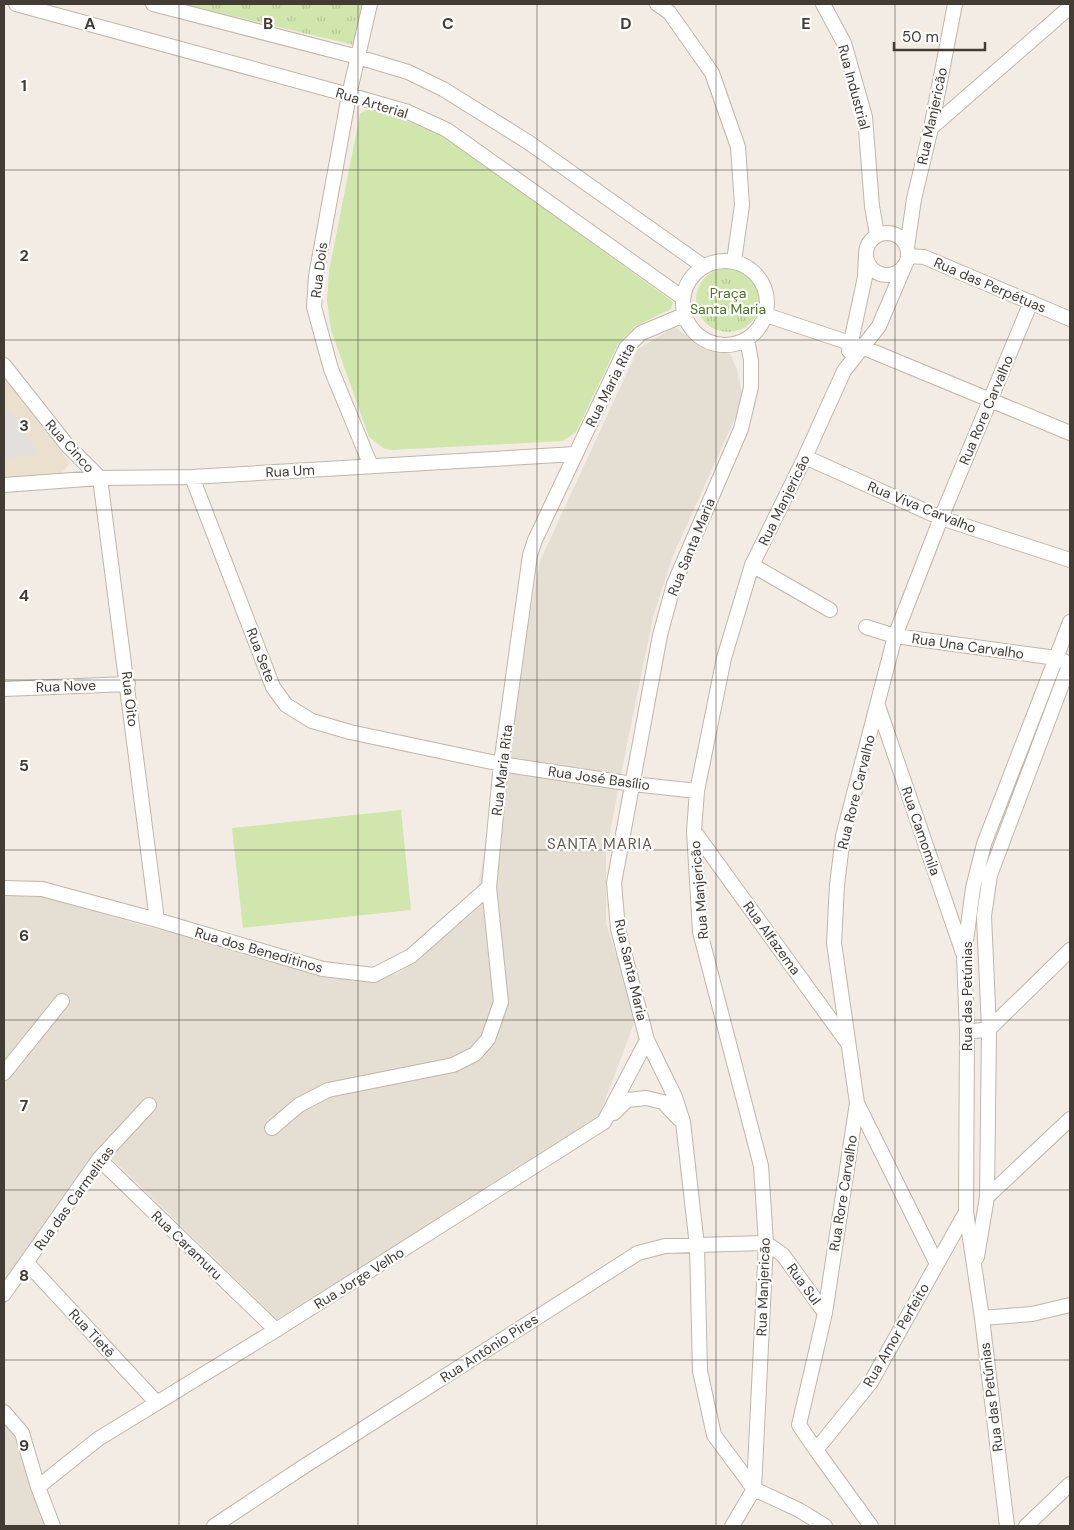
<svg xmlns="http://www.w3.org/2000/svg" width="1074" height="1530" viewBox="0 0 1074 1530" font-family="'DM Sans',sans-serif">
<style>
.residential{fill:#e5ded2}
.education{fill:#ebe0ce}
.grass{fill:#d0e6ac}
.park{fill:url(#park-tufts)}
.parking{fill:#e2dfdc}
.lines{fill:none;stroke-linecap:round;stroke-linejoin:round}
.minor-casing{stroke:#c0b6aa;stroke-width:16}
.minor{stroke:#fff;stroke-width:14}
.grid{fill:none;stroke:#433c34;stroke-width:1;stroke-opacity:0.55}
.labels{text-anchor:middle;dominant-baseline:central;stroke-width:4.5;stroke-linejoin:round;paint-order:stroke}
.street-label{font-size:14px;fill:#433c34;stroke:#fff}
.park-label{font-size:14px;fill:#4b7429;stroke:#fff}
.neighbourhood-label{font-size:15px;letter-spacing:1px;fill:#66594b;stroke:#fff}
.grid-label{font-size:16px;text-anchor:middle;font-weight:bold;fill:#433c34;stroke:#fff;stroke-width:4.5;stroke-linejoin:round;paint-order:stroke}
</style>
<defs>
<pattern id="park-tufts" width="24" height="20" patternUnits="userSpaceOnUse" patternTransform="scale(1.25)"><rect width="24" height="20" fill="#d0e6ac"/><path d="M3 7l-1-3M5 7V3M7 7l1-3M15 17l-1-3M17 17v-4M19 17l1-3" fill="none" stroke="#b4c695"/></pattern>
</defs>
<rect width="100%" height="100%" fill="#f2ece4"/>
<path class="residential" d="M 675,327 L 702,347 L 730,354 L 737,369 L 743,400 L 672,558 L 653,617 L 621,774 L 606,854 L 606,923 L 636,1018 L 595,1127 L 277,1319 L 107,1154 L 4,1306 L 4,895 L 30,893 L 148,927 L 303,963 L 396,975 L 473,913 L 540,561 L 638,349 Z
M 4,1409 L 23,1427 L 55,1526 L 4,1526 Z"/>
<path class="education" d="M 4,377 L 70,463 L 59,476 L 4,480 Z"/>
<path class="grass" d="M 375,109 L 445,136 L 673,302 L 671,309 L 636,326 L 618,344 L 576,432 L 563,441 L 391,450 L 383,448 L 369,437 L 331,330 L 327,301 L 329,271 L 360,114 L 366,110 Z
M 401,810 L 411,910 L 243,928 L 232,828 Z"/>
<path class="park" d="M 183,4 L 364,4 L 354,45 Z
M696 300a32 32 0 1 1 64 0a32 32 0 1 1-64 0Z"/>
<path class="parking" d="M 4,409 L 13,415 L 38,453 L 4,459 Z"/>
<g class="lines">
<g class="minor-casing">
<path id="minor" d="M 16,4 L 349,95 L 408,112 L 447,130 L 683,298
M 153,4 L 358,57 L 408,72 L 443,89 L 528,142 L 703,266
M 370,4 L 349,95 L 316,276 L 314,307 L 331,369 L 371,466
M 657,4 L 669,12 L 712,73 L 738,147 L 742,205 L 734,261
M 823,4 L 844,43 L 865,117 L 872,206 L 877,235
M 931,128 L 1070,7
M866 254a21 21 0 1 1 42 0a21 21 0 1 1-42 0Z
M 907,247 L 914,199 L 931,128 L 955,4
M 909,256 L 924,257 L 1070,319
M683 303a42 42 0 1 1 84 0a42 42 0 1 1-84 0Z
M 766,315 L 862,347 L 1070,433
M 747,340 L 751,360 L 751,387 L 741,429 L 674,584 L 660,635 L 614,883 L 618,929 L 647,1040 L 675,1097 L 683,1122 L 697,1246 L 700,1371 L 714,1435 L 754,1489 L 799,1510 L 825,1526
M 849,351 L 865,277 L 866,257
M 4,365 L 67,445 L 100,478 L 157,920
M 805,457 L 941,518 L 1070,560
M 192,477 L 273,687 L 286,705 L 312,721 L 350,732 L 501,764 L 633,784 L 697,791
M 4,485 L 100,478 L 192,477 L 575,454
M 752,565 L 830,610
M 866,627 L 895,636 L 1056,658 L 1064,661
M 4,689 L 128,684
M 878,706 L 963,953
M 694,831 L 847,1042
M 4,888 L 42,889 L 157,920 L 323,969 L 374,975 L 411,956 L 489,887
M 967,1032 L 989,1029 L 1070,950
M 4,1073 L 62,1001
M 857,1103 L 937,1264
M 614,1113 L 627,1100 L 646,1098 L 663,1102 L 679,1119
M 272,1128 L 299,1105 L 328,1090 L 453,1065 L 475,1054 L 488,1039 L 501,1002 L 489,887 L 501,764 L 530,555 L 535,540 L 626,348 L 641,333 L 684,315
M 99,1159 L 276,1330
M 987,1197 L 1070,1119
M 977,1257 L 987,1197 L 989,1029 L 984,916 L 990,875 L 1070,663
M 27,1263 L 157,1403
M 4,1294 L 99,1159 L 149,1105
M 982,1318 L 1032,1314 L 1070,1305
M 4,1412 L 22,1433 L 38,1487 L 53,1526
M 816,1450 L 871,1382 L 966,1212
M 38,1487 L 98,1439 L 276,1330 L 604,1122 L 647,1040
M 214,1526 L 300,1469 L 638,1253 L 665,1246 L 766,1243 L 783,1255 L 825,1313
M 732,1526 L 754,1489 L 766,1243 L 761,1166 L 700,932 L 694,831 L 697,791 L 724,658 L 752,565 L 805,457 L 844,371 L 879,326 L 905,265
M 871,1526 L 816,1450 L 799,1425 L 825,1313 L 857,1103 L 834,943 L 837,885 L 843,836 L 895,636 L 941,518 L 1031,302
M 1007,1526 L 982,1318 L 966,1212 L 967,1032 L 964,956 L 973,888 L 984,844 L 1070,622
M 1026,1526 L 1070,1484"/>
</g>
<use href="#minor" class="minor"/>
</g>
<path class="grid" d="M 179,4 L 179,1526M 358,4 L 358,1526M 537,4 L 537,1526M 716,4 L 716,1526M 895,4 L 895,1526M 4,170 L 1070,170M 4,340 L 1070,340M 4,510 L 1070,510M 4,680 L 1070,680M 4,850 L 1070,850M 4,1020 L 1070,1020M 4,1190 L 1070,1190M 4,1360 L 1070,1360"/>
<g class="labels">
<g class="street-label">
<text transform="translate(854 87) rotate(75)">Rua Industrial</text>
<text transform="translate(372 103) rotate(17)">Rua Arterial</text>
<text transform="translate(932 116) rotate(-78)">Rua Manjericão</text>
<text transform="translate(319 270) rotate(-83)">Rua Dois</text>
<text transform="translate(990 285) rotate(23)">Rua das Perpétuas</text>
<text transform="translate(610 385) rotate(-63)">Rua Maria Rita</text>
<text transform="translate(986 410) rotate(-67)">Rua Rore Carvalho</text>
<text transform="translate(70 446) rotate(48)">Rua Cinco</text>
<text transform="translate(290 471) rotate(-3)">Rua Um</text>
<text transform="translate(784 500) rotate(-64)">Rua Manjericão</text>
<text transform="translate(922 507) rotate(22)">Rua Viva Carvalho</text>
<text transform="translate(691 547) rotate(-68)">Rua Santa Maria</text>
<text transform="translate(968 646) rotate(8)">Rua Una Carvalho</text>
<text transform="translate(261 655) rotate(69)">Rua Sete</text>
<text transform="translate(66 686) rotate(-2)">Rua Nove</text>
<text transform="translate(130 699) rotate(83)">Rua Oito</text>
<text transform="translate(502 770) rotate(-83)">Rua Maria Rita</text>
<text transform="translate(599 778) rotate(8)">Rua José Basílio</text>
<text transform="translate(856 792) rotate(-76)">Rua Rore Carvalho</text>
<text transform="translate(921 831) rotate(71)">Rua Camomila</text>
<text transform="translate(699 890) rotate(-95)">Rua Manjericão</text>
<text transform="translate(772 938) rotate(54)">Rua Alfazema</text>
<text transform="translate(259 950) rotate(16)">Rua dos Beneditinos</text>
<text transform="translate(631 970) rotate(77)">Rua Santa Maria</text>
<text transform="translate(967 996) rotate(-90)">Rua das Petúnias</text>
<text transform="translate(843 1193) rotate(-81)">Rua Rore Carvalho</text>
<text transform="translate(74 1198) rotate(-54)">Rua das Carmelitas</text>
<text transform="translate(187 1245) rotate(44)">Rua Caramuru</text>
<text transform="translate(359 1278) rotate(-32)">Rua Jorge Velho</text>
<text transform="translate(804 1284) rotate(54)">Rua Sul</text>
<text transform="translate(763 1287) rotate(-88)">Rua Manjericão</text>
<text transform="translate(92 1333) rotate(47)">Rua Tietê</text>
<text transform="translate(896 1335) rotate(-60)">Rua Amor Perfeito</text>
<text transform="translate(489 1348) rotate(-33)">Rua Antônio Pires</text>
<text transform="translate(991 1397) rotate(-97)">Rua das Petúnias</text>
</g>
<g class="park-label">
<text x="728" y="293">Praça<tspan x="728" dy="16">Santa Maria</tspan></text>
</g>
<g class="neighbourhood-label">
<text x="600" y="844">SANTA MARIA</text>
</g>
</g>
<g class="grid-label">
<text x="90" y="29">A</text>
<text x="268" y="29">B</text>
<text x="448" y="29">C</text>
<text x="626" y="29">D</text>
<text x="806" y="29">E</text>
<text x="24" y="91">1</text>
<text x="24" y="261">2</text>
<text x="24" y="431">3</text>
<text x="24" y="601">4</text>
<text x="24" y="771">5</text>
<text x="24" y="941">6</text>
<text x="24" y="1111">7</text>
<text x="24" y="1281">8</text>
<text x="24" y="1451">9</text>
</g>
<rect width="1074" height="1530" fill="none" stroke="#433c34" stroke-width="10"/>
<path d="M894 42v8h91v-8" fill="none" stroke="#433c34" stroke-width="2.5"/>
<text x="902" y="42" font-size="15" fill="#433c34" stroke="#ffffff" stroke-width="4" paint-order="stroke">50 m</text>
</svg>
